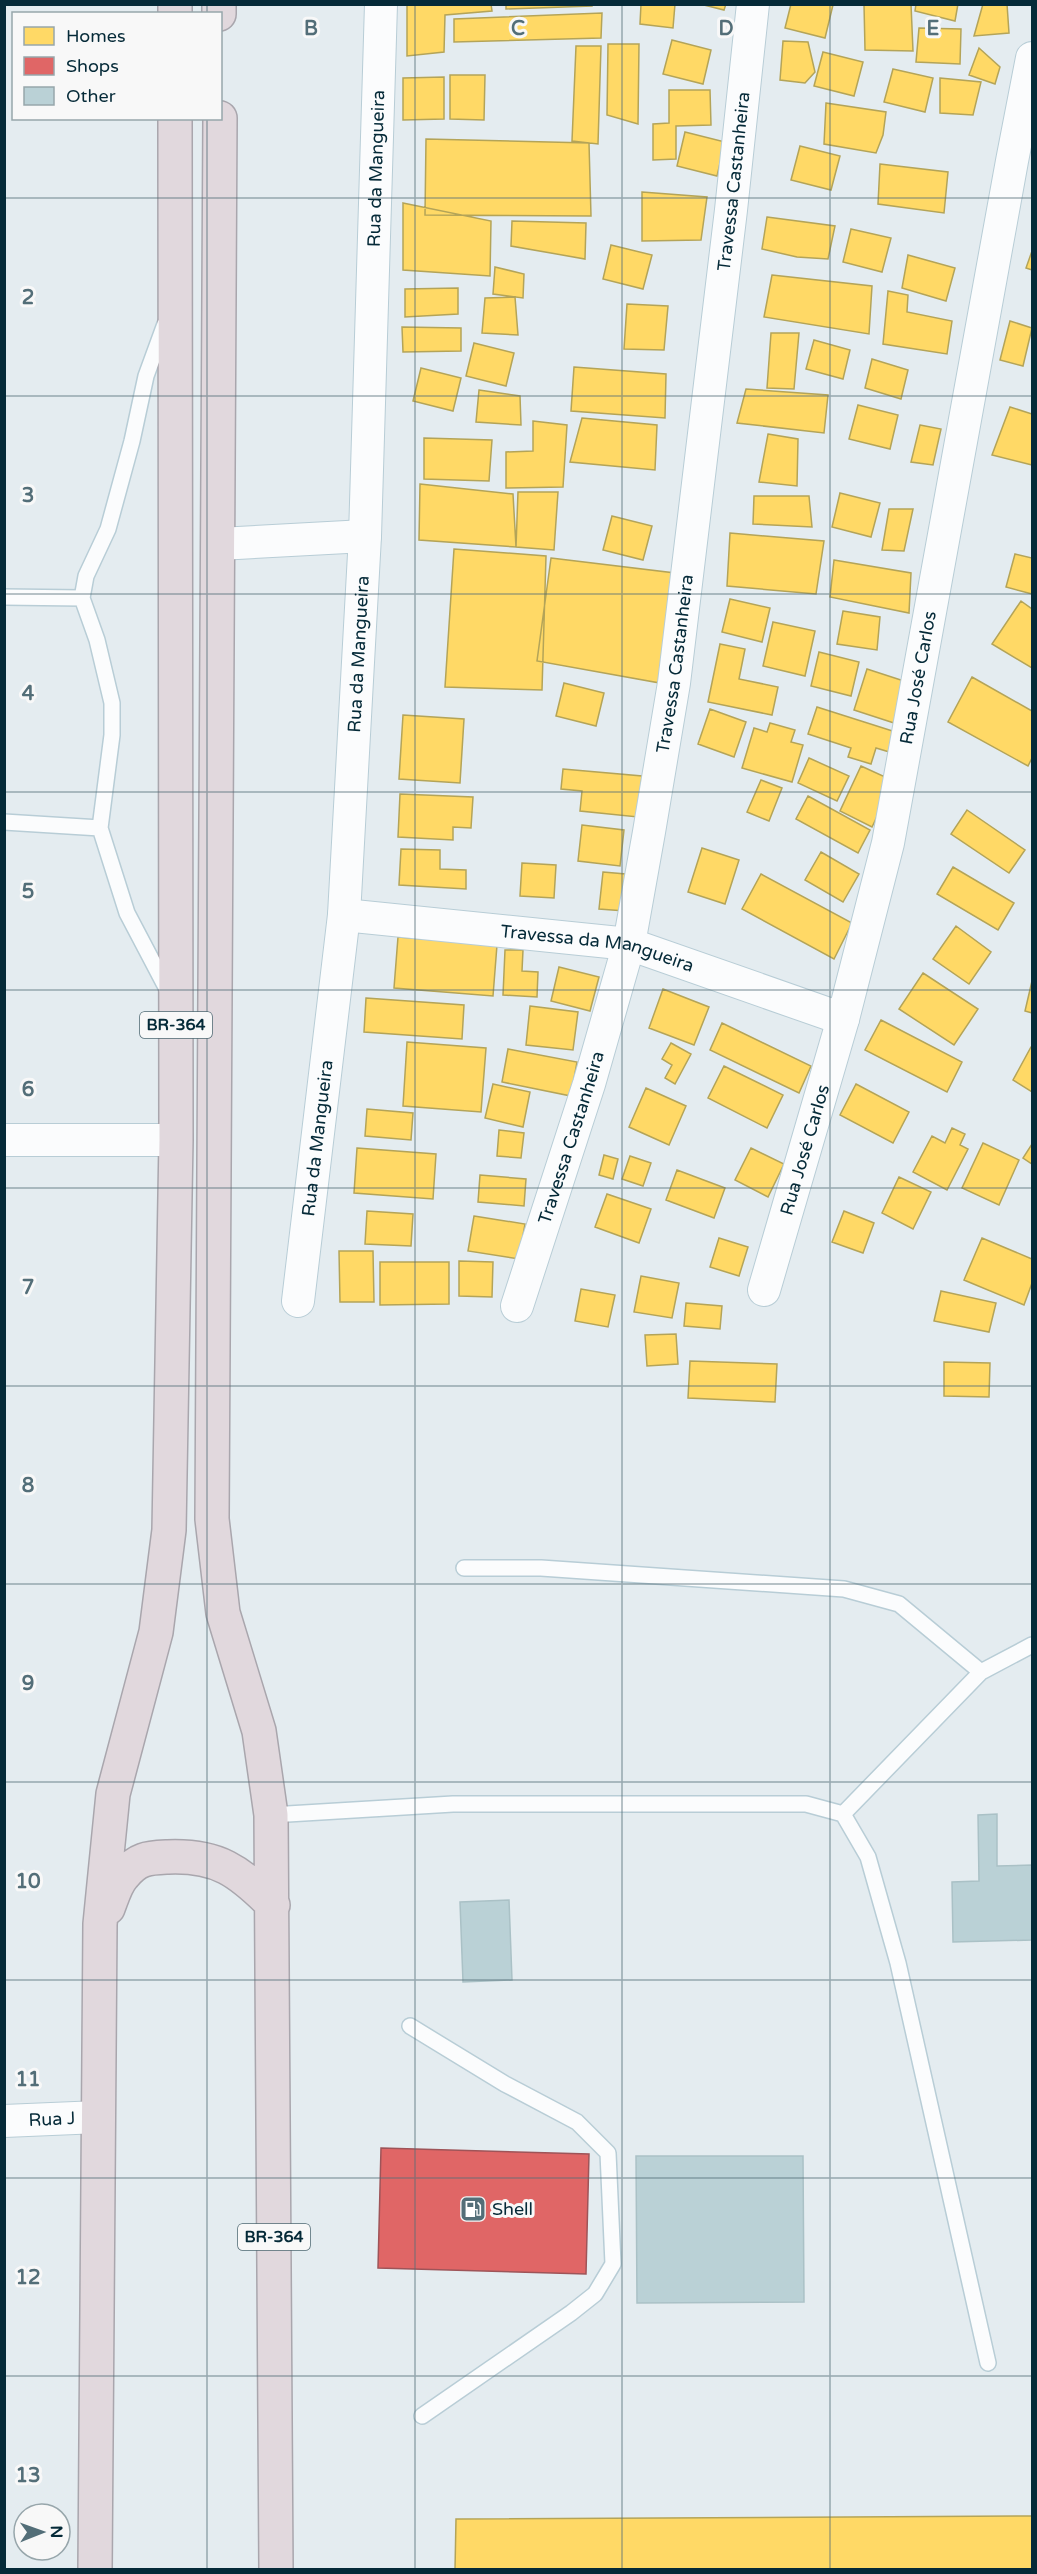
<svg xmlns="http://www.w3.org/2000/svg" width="1037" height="2574" viewBox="0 0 1037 2574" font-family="'Varela Round',sans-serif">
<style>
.homes{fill:#ffd966;stroke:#b4a458;stroke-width:1.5}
.shops{fill:#e06666;stroke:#9e5458;stroke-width:1.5}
.building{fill:#bad1d6;stroke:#aac1c6;stroke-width:1.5}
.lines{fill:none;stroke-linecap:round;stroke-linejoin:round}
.lane-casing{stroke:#b8cdd6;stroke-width:18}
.street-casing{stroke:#b8cdd6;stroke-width:34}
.highway-casing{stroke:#a9a6ad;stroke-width:36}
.lane{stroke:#fbfcfd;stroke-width:15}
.street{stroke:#fbfcfd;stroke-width:32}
.highway{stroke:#e1d8dd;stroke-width:33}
.grid{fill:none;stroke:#536e78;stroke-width:1.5;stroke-opacity:0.55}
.labels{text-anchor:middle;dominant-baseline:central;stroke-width:6;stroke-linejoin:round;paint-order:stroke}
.shield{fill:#f8f8f8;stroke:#4e6872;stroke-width:1.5}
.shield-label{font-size:16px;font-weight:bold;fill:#052a38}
.street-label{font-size:18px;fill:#052a38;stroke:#f8f8f8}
.poi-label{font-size:18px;fill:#052a38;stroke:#f8f8f8;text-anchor:start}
.grid-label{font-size:20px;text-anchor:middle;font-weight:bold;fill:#536e78;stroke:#f8f8f8;stroke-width:6;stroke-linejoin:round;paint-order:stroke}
</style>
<rect width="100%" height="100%" fill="#e4ecf0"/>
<path class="homes" d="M 407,4 L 491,4 L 492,11 L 445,15 L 444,52 L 407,56 Z
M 506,4 L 592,4 L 592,6 L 506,9 Z
M 641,4 L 675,4 L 673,28 L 640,24 Z
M 700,4 L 726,4 L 724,10 Z
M 791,4 L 833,5 L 825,38 L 785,28 Z
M 864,4 L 911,4 L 913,51 L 865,50 Z
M 916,4 L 958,4 L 955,21 L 915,11 Z
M 983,4 L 1007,4 L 1009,33 L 974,36 Z
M 602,13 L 601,38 L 454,42 L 454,19 Z
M 919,28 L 961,29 L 960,64 L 916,62 Z
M 672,40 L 711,50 L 703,84 L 663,74 Z
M 783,41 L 808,42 L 815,72 L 805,83 L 780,80 Z
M 608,44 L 639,44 L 638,124 L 607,115 Z
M 576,46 L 601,46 L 598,144 L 572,141 Z
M 979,48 L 1000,67 L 995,84 L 969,75 Z
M 823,52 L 863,62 L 854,96 L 814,86 Z
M 893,69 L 933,78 L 925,112 L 884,102 Z
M 450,75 L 485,75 L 484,120 L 450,119 Z
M 444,77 L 444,119 L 403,120 L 403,78 Z
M 940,78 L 981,82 L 973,115 L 940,113 Z
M 669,90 L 710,90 L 711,125 L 676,126 L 676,159 L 653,160 L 653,124 L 669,123 Z
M 826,103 L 886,112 L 883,135 L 876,153 L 824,144 Z
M 685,132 L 725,142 L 717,176 L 677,166 Z
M 426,139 L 589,143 L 591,216 L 425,215 Z
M 800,146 L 840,156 L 831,190 L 791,180 Z
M 880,164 L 948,172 L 944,213 L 878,204 Z
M 642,192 L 707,197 L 701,240 L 642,241 Z
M 403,203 L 491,221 L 490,276 L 403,270 Z
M 767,217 L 835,226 L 828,259 L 797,257 L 762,249 Z
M 512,221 L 586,223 L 585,259 L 511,246 Z
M 851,229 L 891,238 L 882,272 L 843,262 Z
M 611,245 L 652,255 L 643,289 L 603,279 Z
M 1032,251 L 1032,270 L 1026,268 Z
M 908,255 L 955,268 L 946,301 L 902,288 Z
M 495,267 L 524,274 L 523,298 L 493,294 Z
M 772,275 L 872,286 L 869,334 L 764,317 Z
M 458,288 L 458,314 L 405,317 L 405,289 Z
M 888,291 L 908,295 L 907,312 L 952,321 L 947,354 L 883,344 Z
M 515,297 L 518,335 L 482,333 L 485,298 Z
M 627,304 L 668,306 L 664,350 L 624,349 Z
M 1010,321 L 1032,328 L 1023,366 L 1000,360 Z
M 402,327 L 461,328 L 461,351 L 403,352 Z
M 771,333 L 799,333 L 794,389 L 767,388 Z
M 814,340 L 850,350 L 843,379 L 806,369 Z
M 474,343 L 514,353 L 506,386 L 466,376 Z
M 872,359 L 908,370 L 901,399 L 865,388 Z
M 574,367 L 666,374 L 665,418 L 571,411 Z
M 421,368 L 461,378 L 453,411 L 413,401 Z
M 746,389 L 828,395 L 824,433 L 737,423 Z
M 479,390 L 520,396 L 521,425 L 476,422 Z
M 858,405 L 898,415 L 890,449 L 849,439 Z
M 1010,407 L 1032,414 L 1032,465 L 992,455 Z
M 582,418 L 657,425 L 655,470 L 570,462 Z
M 533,421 L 567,425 L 563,487 L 506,488 L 506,452 L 533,451 Z
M 920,425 L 941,429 L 933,465 L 911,462 Z
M 768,434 L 798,439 L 797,486 L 759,482 Z
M 424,438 L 492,440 L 489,481 L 424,479 Z
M 420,484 L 513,494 L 516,547 L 419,540 Z
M 518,492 L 558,492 L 554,550 L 516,547 Z
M 840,493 L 880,503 L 871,537 L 832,527 Z
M 754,496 L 809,496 L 812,527 L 753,524 Z
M 889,509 L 913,509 L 904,551 L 882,550 Z
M 612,516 L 652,526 L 643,560 L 603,550 Z
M 730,533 L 824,541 L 816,594 L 727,586 Z
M 454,549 L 546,556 L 542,690 L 445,687 Z
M 1015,554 L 1032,558 L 1032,594 L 1006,587 Z
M 551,558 L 675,573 L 660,683 L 537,661 Z
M 834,560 L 911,573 L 909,613 L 830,597 Z
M 730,599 L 770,608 L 762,642 L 722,632 Z
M 1021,601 L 1032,609 L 1032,668 L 992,644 Z
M 843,611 L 880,617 L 877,650 L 837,644 Z
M 773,622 L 815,631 L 805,676 L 763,666 Z
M 720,644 L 745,649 L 739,679 L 778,687 L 772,715 L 708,702 Z
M 819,652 L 859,662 L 851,696 L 811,686 Z
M 867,669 L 907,682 L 894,723 L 854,710 Z
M 972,677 L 1032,711 L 1032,758 L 1028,766 L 948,722 Z
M 564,683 L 604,693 L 596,726 L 556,716 Z
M 817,707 L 902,734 L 896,754 L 876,748 L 871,764 L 848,757 L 851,748 L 808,734 Z
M 710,709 L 746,722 L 734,757 L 698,744 Z
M 403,715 L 464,719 L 460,783 L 399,779 Z
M 770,723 L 795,730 L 791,742 L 803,745 L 792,782 L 742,768 L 754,728 L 767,732 Z
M 809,758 L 849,776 L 837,801 L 798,783 Z
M 861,766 L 894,781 L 872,827 L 840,811 Z
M 563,769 L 642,776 L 638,817 L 580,811 L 582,791 L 561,789 Z
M 761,780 L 782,788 L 769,821 L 747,812 Z
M 400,794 L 473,797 L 471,828 L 453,827 L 453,840 L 398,837 Z
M 808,796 L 870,830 L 858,853 L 796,819 Z
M 967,810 L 1025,850 L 1009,873 L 951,834 Z
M 582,825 L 624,830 L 620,866 L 578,861 Z
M 702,848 L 739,860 L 725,904 L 688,892 Z
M 401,849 L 440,850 L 440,869 L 466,870 L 466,889 L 399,885 Z
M 821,852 L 859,874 L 843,902 L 805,880 Z
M 522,863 L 556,865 L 554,898 L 520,896 Z
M 953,867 L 1014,903 L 998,930 L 937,894 Z
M 603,872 L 637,875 L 625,911 L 599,909 Z
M 761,874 L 852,923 L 834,959 L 742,909 Z
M 956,926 L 991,952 L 969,984 L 933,959 Z
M 398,937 L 497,945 L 493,996 L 394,988 Z
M 505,950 L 523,950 L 522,971 L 538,972 L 537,997 L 503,995 Z
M 559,967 L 599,977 L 590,1011 L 551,1001 Z
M 923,973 L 978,1009 L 954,1045 L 899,1009 Z
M 1032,981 L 1032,1013 L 1025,1011 Z
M 663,989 L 709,1007 L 694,1045 L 649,1028 Z
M 366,998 L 464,1005 L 462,1039 L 364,1032 Z
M 530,1006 L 578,1012 L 573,1050 L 526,1045 Z
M 881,1020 L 962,1062 L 947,1092 L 865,1050 Z
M 722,1023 L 811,1066 L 799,1093 L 710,1050 Z
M 407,1042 L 486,1048 L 481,1112 L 403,1106 Z
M 671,1043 L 691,1054 L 675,1084 L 665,1078 L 672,1065 L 662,1059 Z
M 1031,1047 L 1032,1047 L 1032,1092 L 1013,1080 Z
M 508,1049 L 577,1062 L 571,1096 L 502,1082 Z
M 724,1066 L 783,1095 L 767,1128 L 708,1098 Z
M 493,1084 L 530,1092 L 523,1127 L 485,1118 Z
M 856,1084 L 909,1112 L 893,1143 L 840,1115 Z
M 646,1088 L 686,1106 L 669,1145 L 629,1127 Z
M 367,1109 L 413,1113 L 411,1140 L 365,1136 Z
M 952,1128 L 965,1134 L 960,1145 L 968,1149 L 947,1190 L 913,1172 L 932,1136 L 945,1143 Z
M 499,1130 L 524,1133 L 521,1158 L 497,1156 Z
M 983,1143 L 1019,1160 L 999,1205 L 962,1188 Z
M 1032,1144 L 1032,1164 L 1023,1158 Z
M 357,1148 L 436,1154 L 433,1199 L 354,1193 Z
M 751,1148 L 784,1164 L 768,1197 L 735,1180 Z
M 604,1155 L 618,1159 L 613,1179 L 599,1175 Z
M 630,1156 L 651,1163 L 643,1186 L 622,1179 Z
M 677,1170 L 725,1188 L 714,1218 L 666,1200 Z
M 480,1175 L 526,1179 L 524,1206 L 478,1202 Z
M 899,1177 L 931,1192 L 913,1229 L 882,1213 Z
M 607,1194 L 651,1209 L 639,1243 L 595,1227 Z
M 367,1211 L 413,1214 L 411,1246 L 365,1244 Z
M 844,1211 L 874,1223 L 863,1253 L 832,1242 Z
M 474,1216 L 525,1224 L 519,1259 L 468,1251 Z
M 719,1238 L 748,1247 L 739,1276 L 710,1267 Z
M 982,1238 L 1032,1259 L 1032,1283 L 1024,1305 L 964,1280 Z
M 339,1251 L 373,1251 L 374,1302 L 340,1302 Z
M 459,1261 L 493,1262 L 492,1297 L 459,1296 Z
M 380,1262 L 449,1262 L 449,1304 L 380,1305 Z
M 641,1276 L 679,1283 L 672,1318 L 634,1312 Z
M 581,1289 L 615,1295 L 608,1327 L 575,1321 Z
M 941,1291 L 996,1303 L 989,1332 L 934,1321 Z
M 686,1303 L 722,1306 L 720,1329 L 684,1326 Z
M 676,1334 L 678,1364 L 647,1366 L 645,1335 Z
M 690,1361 L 777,1364 L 775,1402 L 688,1398 Z
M 944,1362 L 990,1363 L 989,1397 L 944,1396 Z
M 1032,2516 L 1032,2570 L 455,2570 L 456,2519 Z"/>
<path class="shops" d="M 381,2148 L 589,2154 L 586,2274 L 378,2268 Z"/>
<path class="building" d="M 997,1814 L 997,1866 L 1032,1865 L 1032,1940 L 953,1942 L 952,1882 L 979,1881 L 978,1815 Z
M 509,1900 L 512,1980 L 463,1982 L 460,1902 Z
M 636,2156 L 803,2156 L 804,2302 L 637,2303 Z"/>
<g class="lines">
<g class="lane-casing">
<path id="lane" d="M 165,324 L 146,376 L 132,441 L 108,529 L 86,576 L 82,598 L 97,640 L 112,703 L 112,735 L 100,828 L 127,913 L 168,991
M 4,597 L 82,598
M 4,822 L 100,828
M 464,1568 L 541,1568 L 844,1589 L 899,1604 L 981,1672
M 843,1814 L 981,1672 L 1032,1645
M 271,1815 L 453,1804 L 806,1804 L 843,1814 L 868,1857 L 898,1963 L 988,2363
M 410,2026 L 505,2084 L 577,2122 L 608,2153 L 613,2264 L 595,2294 L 571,2313 L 422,2416"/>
</g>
<g class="street-casing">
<g id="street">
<path d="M 219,544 L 365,536"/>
<path id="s1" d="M 344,915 L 629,944 L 843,1019"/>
<path d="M 4,1140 L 176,1140"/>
<path id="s2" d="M 764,1290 L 843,1019 L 888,843 L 1012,161 L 1032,58"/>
<path id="s3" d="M 298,1301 L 344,915 L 365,536 L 381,4"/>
<path id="s4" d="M 517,1306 L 589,1084 L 629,944 L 649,832 L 674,683 L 731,210 L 753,4"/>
<path id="s5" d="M 4,2121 L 99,2117"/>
</g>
</g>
<g class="highway-casing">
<path id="highway" d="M 219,4 L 219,14
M 175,14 L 175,4
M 220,118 L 212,1519 L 223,1613 L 259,1731 L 271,1815 L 276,2570
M 108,1908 C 112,1898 116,1883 124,1875 C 138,1858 148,1858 168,1857 C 218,1855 239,1871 273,1905
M 95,2570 L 100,1924 L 113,1794 L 156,1632 L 169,1530 L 176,1140 L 175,118"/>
</g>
<use href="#lane" class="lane"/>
<use href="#street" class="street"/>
<use href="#highway" class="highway"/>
</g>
<path class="grid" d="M 207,4 L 207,14M 415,4 L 415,2570M 622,4 L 622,2570M 830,4 L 830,2570M 207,118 L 207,2570M 4,198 L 1032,198M 4,396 L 1032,396M 4,594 L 1032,594M 4,792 L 1032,792M 4,990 L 1032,990M 4,1188 L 1032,1188M 4,1386 L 1032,1386M 4,1584 L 1032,1584M 4,1782 L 1032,1782M 4,1980 L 1032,1980M 4,2178 L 1032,2178M 4,2376 L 1032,2376"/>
<defs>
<g id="fuel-square" transform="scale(1.35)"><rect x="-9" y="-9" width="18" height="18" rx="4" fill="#536e78" stroke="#f8f8f8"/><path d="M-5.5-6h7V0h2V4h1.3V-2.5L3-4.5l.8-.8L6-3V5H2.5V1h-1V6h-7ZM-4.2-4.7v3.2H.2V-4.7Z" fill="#fff"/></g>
</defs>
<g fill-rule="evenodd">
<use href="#fuel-square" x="473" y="2209"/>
</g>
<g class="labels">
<g class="shield">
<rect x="140" y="1012" width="72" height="26" rx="4.5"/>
<rect x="238" y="2224" width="72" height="26" rx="4.5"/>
</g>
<g class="shield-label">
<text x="176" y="1025">BR-364</text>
<text x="274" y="2237">BR-364</text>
</g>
<g class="street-label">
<text stroke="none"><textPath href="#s3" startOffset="1136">Rua da Mangueira</textPath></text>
<text stroke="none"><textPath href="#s4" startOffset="1149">Travessa Castanheira</textPath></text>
<text stroke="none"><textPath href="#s3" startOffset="650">Rua da Mangueira</textPath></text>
<text stroke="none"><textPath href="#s4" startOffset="663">Travessa Castanheira</textPath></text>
<text stroke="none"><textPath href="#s2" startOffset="632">Rua José Carlos</textPath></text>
<text stroke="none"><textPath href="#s1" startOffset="256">Travessa da Mangueira</textPath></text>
<text stroke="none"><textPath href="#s4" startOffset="177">Travessa Castanheira</textPath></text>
<text stroke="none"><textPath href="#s3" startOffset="164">Rua da Mangueira</textPath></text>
<text stroke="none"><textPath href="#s2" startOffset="146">Rua José Carlos</textPath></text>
<text stroke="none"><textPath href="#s5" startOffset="48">Rua J</textPath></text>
</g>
<g class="poi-label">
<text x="492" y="2209">Shell</text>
</g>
</g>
<g class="grid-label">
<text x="311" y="35">B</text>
<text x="518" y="35">C</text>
<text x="726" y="35">D</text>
<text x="933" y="35">E</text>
<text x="28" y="304">2</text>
<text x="28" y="502">3</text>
<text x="28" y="700">4</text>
<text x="28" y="898">5</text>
<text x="28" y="1096">6</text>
<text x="28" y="1294">7</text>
<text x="28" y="1492">8</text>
<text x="28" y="1690">9</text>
<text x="28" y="1888">10</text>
<text x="28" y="2086">11</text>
<text x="28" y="2284">12</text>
<text x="28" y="2482">13</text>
</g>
<rect width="1037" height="2574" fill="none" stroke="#052a38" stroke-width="12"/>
<rect x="12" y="12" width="210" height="108" fill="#f8f8f8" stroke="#97a6ab" stroke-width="1.5"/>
<rect x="24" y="27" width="30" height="18" fill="#ffd966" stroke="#97a6ab" stroke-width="1.5"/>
<text x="66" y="42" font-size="18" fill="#052a38">Homes</text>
<rect x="24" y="57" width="30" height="18" fill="#e06666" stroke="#97a6ab" stroke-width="1.5"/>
<text x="66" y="72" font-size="18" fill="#052a38">Shops</text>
<rect x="24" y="87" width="30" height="18" fill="#bad1d6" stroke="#97a6ab" stroke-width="1.5"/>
<text x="66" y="102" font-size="18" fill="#052a38">Other</text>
<g transform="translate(42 2532) rotate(89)"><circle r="28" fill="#f8f8f8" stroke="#97a6ab" stroke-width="1.5"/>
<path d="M0-4.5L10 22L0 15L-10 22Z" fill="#536e78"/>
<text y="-9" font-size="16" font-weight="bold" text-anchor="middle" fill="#052a38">N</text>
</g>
</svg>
